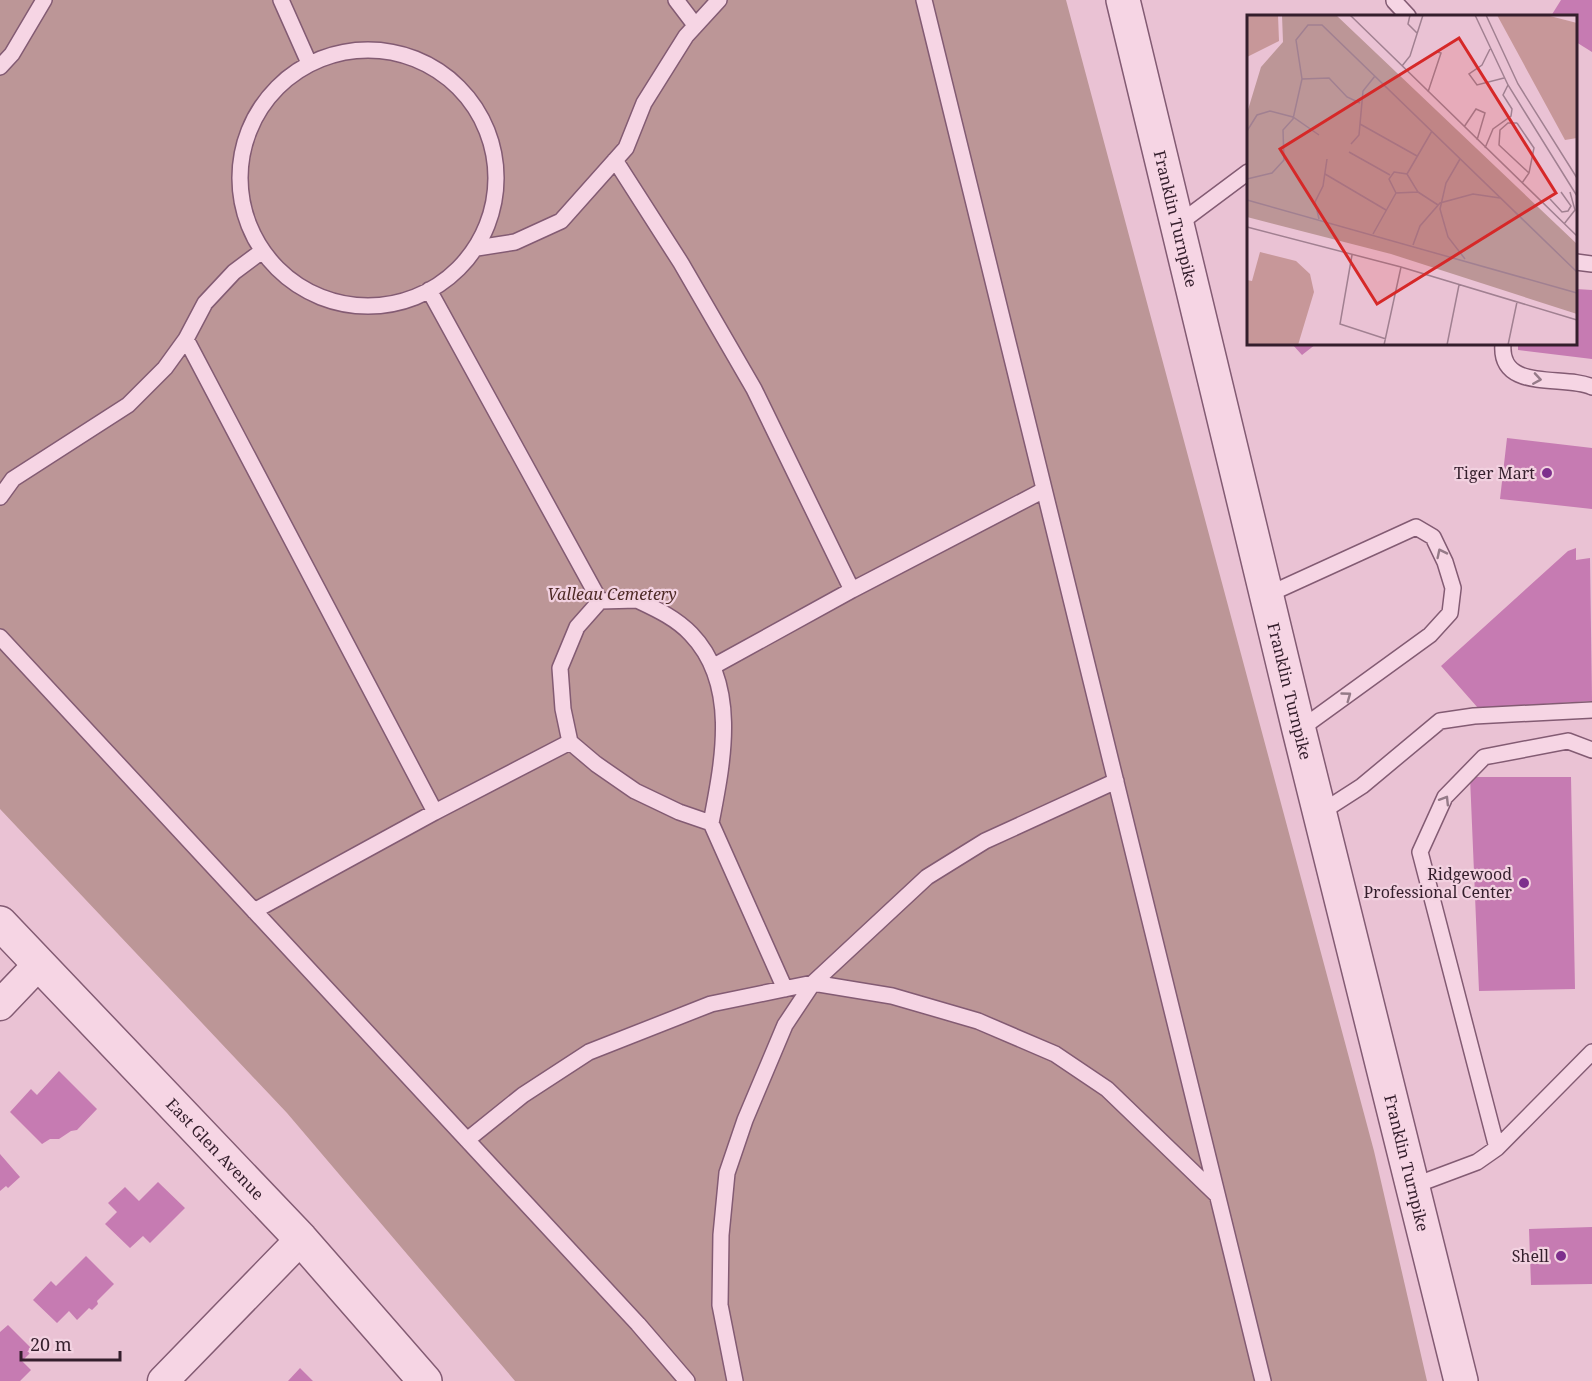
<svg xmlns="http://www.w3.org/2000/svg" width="1592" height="1381" viewBox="0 0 1592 1381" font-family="'Noto Serif',serif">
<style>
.cemetery{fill:#bc9697}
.building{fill:#c67bb2}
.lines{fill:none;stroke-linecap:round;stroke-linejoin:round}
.service-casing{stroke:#835b73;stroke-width:18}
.minor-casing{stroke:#835b73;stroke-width:33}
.tertiary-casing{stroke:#835b73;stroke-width:36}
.service{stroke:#f6d5e4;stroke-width:15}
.minor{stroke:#f6d5e4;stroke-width:30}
.tertiary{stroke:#f6d5e4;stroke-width:33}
.oneway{stroke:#957a88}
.poi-dot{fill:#7e2f8d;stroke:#f2d1e0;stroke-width:2}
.labels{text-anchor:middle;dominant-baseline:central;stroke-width:4.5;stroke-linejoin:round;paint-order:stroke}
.street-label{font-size:16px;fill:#341e2c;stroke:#f2d1e0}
.poi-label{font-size:16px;fill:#341e2c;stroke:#f2d1e0;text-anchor:end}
.park-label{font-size:16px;font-style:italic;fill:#4e2a26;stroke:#f2d1e0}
.inset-road{fill:none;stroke:#a18091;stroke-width:1.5}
.view{fill:#d62828;fill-opacity:0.15;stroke:#d62828;stroke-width:3}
.inset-edge{fill:none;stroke:#341e2c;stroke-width:3}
</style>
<rect width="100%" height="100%" fill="#eac2d4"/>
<path class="cemetery" d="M 0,0 L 1066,0 L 1374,1151 L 1427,1381 L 515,1381 L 287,1113 L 0,809 Z"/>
<path class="building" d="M 1561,0 L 1592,0 L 1592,52 L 1576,42 L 1576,16 L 1551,16 Z
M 1576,289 L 1592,290 L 1592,359 L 1518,350 L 1518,344 L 1576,344 Z
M 1292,344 L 1316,344 L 1302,355 Z
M 1507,438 L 1592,448 L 1592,509 L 1500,499 Z
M 1576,548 L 1576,560 L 1590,558 L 1592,701 L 1478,708 L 1441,666 L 1568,551 Z
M 1470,777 L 1571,777 L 1575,989 L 1479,991 Z
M 59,1071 L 97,1109 L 77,1130 L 71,1131 L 59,1139 L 50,1139 L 42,1144 L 10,1112 L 31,1089 L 37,1095 Z
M 0,1154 L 20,1177 L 8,1188 L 6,1186 L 0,1191 Z
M 158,1182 L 185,1208 L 150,1243 L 143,1236 L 130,1248 L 105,1224 L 117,1212 L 108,1203 L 125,1187 L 139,1201 Z
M 1592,1227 L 1592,1284 L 1531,1285 L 1529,1229 Z
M 86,1256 L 114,1284 L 97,1301 L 98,1304 L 92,1310 L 89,1308 L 77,1320 L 69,1311 L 57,1323 L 33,1300 L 51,1281 L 56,1286 Z
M 8,1325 L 33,1350 L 22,1361 L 31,1370 L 20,1381 L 0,1381 L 0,1332 Z
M 300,1368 L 313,1381 L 288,1381 Z"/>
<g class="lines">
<g class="service-casing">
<path id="service" d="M 281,0 L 309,63
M 676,0 L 695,25
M 924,0 L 1263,1381
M 1394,1 L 1408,16
M240 178a128 128 0 1 1 256 0a128 128 0 1 1-256 0Z
M 0,67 L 12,54 L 44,0
M 615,160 L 681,263 L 754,389 L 852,590
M 1177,225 L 1248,172
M 477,248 L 515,242 L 561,221 L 626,148 L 644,103 L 686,36 L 719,0
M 1576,262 L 1592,264
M 429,290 L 600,601
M 186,339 L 435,812
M 1503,344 C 1499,393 1565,374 1592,387
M 0,497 L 13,479 L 128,405 L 165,368 L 186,339 L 205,303 L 234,272 L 262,251
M 1267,595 L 1416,527 L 1433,537 L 1445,562 L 1453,588 L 1450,613 L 1430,635 L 1299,730
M 637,600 C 656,609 676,618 691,634 C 739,684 723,761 711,823 L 679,812 L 635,791 L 596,764 L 570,742 L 563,709 L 560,668 L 577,627 L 600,601 Z
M 0,637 L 638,1324 L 687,1381
M 714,666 L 852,590 L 1044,490
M 1320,813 L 1362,786 L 1440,721 L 1474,716 L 1592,710
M 711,823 L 785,989
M 254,911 L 435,812 L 570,742
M 467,1140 L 523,1095 L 589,1052 L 711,1004 L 813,983 L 892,996 L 978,1021 L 1055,1054 L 1107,1089 L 1217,1195
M 1497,1148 L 1420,852 L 1445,797 L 1484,757 L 1568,741 L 1592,750
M 1413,1186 L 1477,1162 L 1497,1148 L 1592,1052
M 735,1381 L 720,1305 L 721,1235 L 727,1173 L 745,1120 L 785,1025 L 813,983 L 927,877 L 985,841 L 1116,781"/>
</g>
<g class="minor-casing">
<path id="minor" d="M 0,1005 L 39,964
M 163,1381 L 301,1239"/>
</g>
<g class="tertiary-casing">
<g id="tertiary">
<path id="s1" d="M 1123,0 L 1299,730 L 1461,1381"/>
<path id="s2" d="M 0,923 L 301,1239 L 425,1381"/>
</g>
</g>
<use href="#service" class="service"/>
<use href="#minor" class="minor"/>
<use href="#tertiary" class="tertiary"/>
</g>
<defs><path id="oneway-chevron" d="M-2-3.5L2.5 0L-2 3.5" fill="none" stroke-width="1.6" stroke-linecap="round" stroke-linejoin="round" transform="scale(1.5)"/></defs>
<g class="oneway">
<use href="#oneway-chevron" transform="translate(1537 379) rotate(9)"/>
<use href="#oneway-chevron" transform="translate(1441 553) rotate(-116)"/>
<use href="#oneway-chevron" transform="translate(1347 696) rotate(-36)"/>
<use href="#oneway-chevron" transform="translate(1445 800) rotate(-58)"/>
</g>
<g class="poi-dot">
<circle cx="1547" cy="473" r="6"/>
<circle cx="1524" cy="883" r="6"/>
<circle cx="1561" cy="1256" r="6"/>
</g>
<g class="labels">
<g class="street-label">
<text stroke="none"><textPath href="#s1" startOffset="225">Franklin Turnpike</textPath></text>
<text stroke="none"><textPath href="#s1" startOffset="711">Franklin Turnpike</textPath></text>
<text stroke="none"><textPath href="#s2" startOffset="312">East Glen Avenue</textPath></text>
<text stroke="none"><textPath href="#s1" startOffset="1197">Franklin Turnpike</textPath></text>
</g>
<g class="poi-label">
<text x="1535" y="473">Tiger Mart</text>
<text x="1512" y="874">Ridgewood<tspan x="1512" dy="18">Professional Center</tspan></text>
<text x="1549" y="1256">Shell</text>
</g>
<g class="park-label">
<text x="612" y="594">Valleau Cemetery</text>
</g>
</g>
<g transform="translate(1247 15)">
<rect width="330" height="330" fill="#eac2d4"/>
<path d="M 0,0 L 31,0 L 32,26 L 0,42 ZM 250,0 L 299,0 L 330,8 L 330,123 L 318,125 ZM 13,237 L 49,246 L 63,259 L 67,277 L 51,330 L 0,330 L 0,265 L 5,266 Z" fill="#c79799"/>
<path d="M 35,0 L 89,0 L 330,229 L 330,299 L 144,239 L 0,202 L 0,98 L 14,52 L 36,27 Z" fill="#bc9697"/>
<path class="inset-road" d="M 103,0 L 330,221M 163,0 L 161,9 L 170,18M 228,0 L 261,70 L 330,181M 239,0 L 271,69 L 330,163M 243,34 L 235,50 L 222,59 L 230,70 L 257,63M 155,51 L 163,41 L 176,0M 55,64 L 82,63 L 100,82 L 113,88M 181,77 L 194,38 L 190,37M 270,108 L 261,108 L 253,115 L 252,130 L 282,158M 270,108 L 287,133 L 282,158 L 275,168M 113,109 L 170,141M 217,112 L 229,94 L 238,98 L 230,125M 0,116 L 10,100 L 23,96 L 46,102 L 72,120M 104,129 L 112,120 L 116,76 L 128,61M 238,133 L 246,114 L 264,101 L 265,94 L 256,80 L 261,70M 102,137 L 143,160M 213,144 L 199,168 L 193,194 L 201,222 L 218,244M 147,157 L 160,159 L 171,177 L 149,178 L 142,164 ZM 78,159 L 139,195M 160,159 L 185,116M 0,164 L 25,158 L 37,145 L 36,115 L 46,104 L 55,64 L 49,25 L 61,10 L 75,10 L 330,257M 171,177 L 191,190M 303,184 L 315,197 L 321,196 L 324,191 L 314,177M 0,185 L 330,278M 72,204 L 68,187 L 76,171 L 80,144M 317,209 L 328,195 L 323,177M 0,212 L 154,252 L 330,305M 126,219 L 149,178M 166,230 L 173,211 L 193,188 L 226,179 L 253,183M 105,240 L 93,309 L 139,324M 137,330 L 154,252M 200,330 L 212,270M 261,330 L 270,287"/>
<path class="view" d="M 212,23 L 309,178 L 130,289 L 33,134 Z"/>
<rect width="330" height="330" class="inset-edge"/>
</g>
<path d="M21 1351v9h99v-9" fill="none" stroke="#341e2c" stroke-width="3"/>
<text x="30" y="1351" font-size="18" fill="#341e2c" stroke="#f2d1e0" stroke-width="4.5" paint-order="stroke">20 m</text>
</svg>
